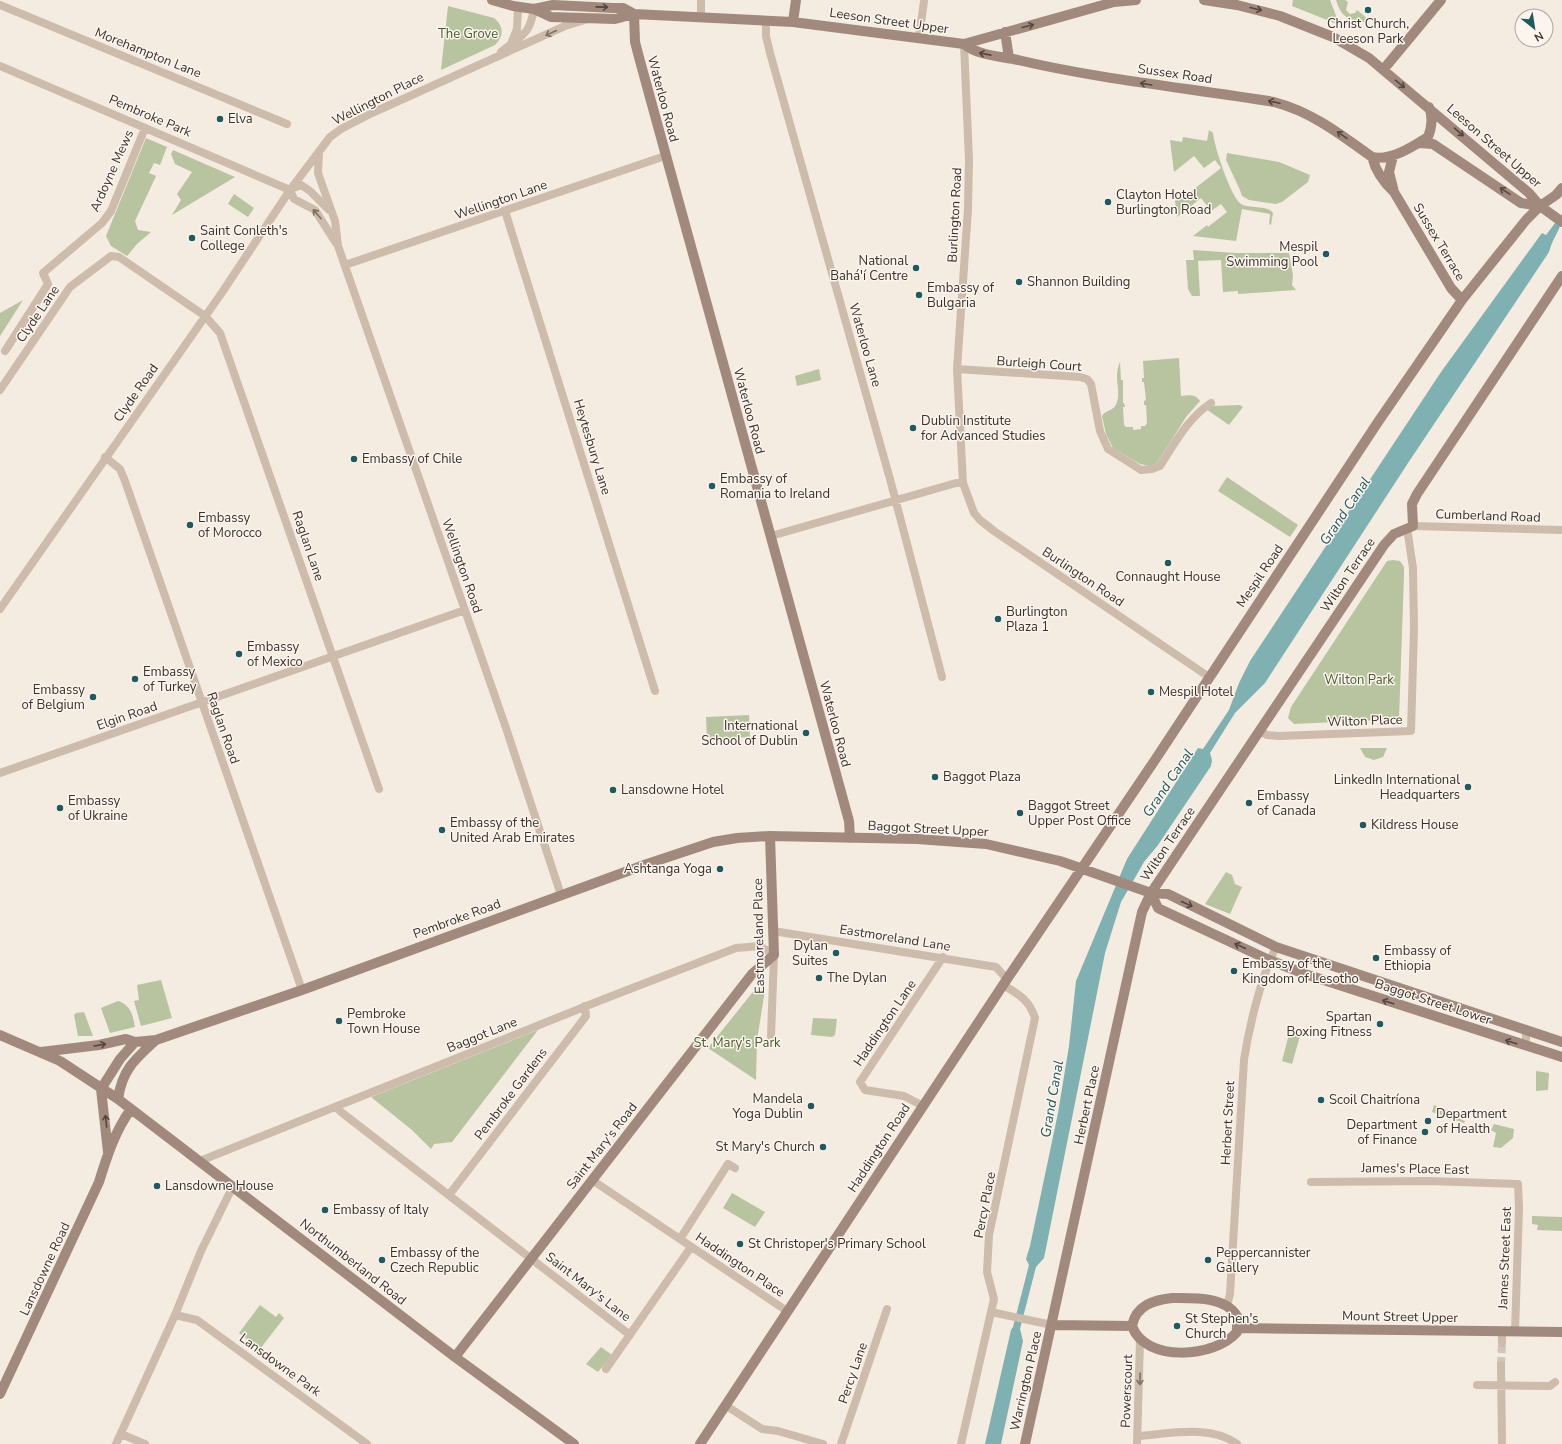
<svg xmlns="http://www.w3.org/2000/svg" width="1562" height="1444" viewBox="0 0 1562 1444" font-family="'Nunito Sans',sans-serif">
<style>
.green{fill:#b8c4a0}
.water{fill:#7fb0b2}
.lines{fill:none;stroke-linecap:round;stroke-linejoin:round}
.street-tunnel{stroke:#cfc6bd;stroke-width:8;stroke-dasharray:8 4;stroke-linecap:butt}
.street{stroke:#cdbbac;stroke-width:8}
.secondary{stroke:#a18a7d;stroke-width:10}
.oneway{stroke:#544640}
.oneway2{stroke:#7d6f65}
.poi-dot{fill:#1f5a5e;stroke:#fbf5ee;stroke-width:1.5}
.labels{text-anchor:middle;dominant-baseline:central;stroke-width:3;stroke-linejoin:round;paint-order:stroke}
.street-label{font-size:13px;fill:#3b302b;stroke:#fbf5ee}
.poi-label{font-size:13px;fill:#3b302b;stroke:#fbf5ee;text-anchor:start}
.park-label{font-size:13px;fill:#4a5a2e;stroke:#fbf5ee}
.water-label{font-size:14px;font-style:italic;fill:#1f5a5e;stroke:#fbf5ee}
</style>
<rect width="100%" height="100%" fill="#f4ebe1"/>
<path class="green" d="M 1293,0 L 1330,0 L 1338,21 L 1337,24 L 1292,6 Z
M 1336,0 L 1345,0 L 1348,2 L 1346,10 L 1350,14 L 1355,13 L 1357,10 L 1369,20 C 1365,23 1362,22 1357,21 C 1344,18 1340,13 1336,0 Z
M 448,6 L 494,18 C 504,26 504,36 495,45 L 441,70 Z
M 1209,130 L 1213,133 C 1214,146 1231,198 1241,204 C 1250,209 1268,205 1273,213 L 1271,225 L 1269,224 L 1270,214 L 1242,209 L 1236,241 L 1193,236 L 1207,225 L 1208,227 L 1227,212 L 1221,204 L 1211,211 L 1201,198 L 1177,217 L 1175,201 L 1186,192 L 1189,193 L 1221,168 L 1215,160 L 1204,168 L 1194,156 L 1174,172 L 1170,140 L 1182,142 L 1183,137 L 1207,141 Z
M 146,138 L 167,147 L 160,165 L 154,163 L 149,173 L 156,176 L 135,221 L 138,230 L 151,232 L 137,244 L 127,256 L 111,246 L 106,236 Z
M 173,150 L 235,177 L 172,215 L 181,200 L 177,194 L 192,172 L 175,164 L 171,154 Z
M 1227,153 L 1279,162 L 1310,175 L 1308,182 L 1282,202 L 1276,204 L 1249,200 L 1242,196 L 1240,190 L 1226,160 Z
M 234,194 L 254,208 L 248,217 L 228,204 Z
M 1193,250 L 1236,253 L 1289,253 L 1293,275 L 1292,285 L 1296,290 L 1238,294 L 1238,291 L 1223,292 L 1221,260 L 1198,261 L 1200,296 L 1192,296 L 1188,289 L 1186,260 L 1194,260 Z
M 23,300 L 0,336 L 0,313 Z
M 1179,358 L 1181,396 C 1188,395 1196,394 1200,401 L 1186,417 L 1157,463 L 1150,466 L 1140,464 L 1113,448 L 1106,434 L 1102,416 C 1105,410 1115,411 1117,402 C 1121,389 1113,378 1120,362 L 1121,380 L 1123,380 L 1123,403 L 1124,403 L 1125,407 L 1123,407 L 1124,425 L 1126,427 L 1133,427 L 1133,430 L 1141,429 L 1141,426 L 1145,426 L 1147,423 L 1146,405 L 1144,405 L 1144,401 L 1146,400 L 1144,382 L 1142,382 L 1142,378 L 1144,378 L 1143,361 Z
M 819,369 L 821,380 L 797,386 L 795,376 Z
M 1240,405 L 1243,407 L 1229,425 L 1206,409 L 1211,406 Z
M 1227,477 L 1298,525 L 1290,537 L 1218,491 Z
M 1393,560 L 1400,561 L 1404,567 L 1404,575 L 1399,719 L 1294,724 L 1288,718 L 1291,707 L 1387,561 Z
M 749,715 L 750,737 L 707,739 L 706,717 Z
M 1360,748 L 1387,748 L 1383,757 L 1374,760 L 1365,757 Z
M 1226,872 L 1232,875 L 1235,884 L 1242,887 L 1230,914 L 1205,904 Z
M 161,980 L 172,1018 L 141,1026 L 134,1001 L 139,1000 L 137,985 Z
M 762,986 L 765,990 L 757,1040 L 756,1080 L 708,1048 L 756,988 Z
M 118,1001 C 131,1005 133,1016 135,1027 L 110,1033 L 101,1008 Z
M 84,1012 L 93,1036 L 78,1036 L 74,1015 L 76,1013 Z
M 813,1018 L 837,1019 L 835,1035 L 832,1037 L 811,1035 Z
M 538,1030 L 452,1142 L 434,1144 L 431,1149 L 412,1130 L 371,1097 Z
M 1289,1034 L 1300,1036 L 1292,1064 L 1282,1061 Z
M 1536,1071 L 1549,1073 L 1548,1090 L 1536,1091 Z
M 1434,1105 L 1461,1115 L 1460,1119 L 1465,1121 L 1464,1123 L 1432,1112 Z
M 1494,1124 L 1514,1129 L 1513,1138 L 1501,1148 L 1493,1147 L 1496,1133 L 1491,1130 Z
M 732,1193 L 765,1212 L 755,1227 L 723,1208 Z
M 1532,1216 L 1562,1217 L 1562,1231 L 1537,1230 L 1538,1225 L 1532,1224 Z
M 260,1305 L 276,1317 L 279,1313 L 284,1318 L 260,1349 L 239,1333 Z
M 601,1347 L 612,1355 L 598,1372 L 586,1364 Z"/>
<path class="water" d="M 1562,214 C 1562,230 1553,236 1549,252 L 1408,463 L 1265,683 L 1235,713 L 1210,753 L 1212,760 L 1211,766 L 1158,845 L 1144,862 L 1121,902 L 1105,953 L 1044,1258 L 1036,1267 L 1020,1329 L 1023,1341 L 1001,1444 L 985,1444 L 1011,1330 L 1013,1327 L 1029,1265 L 1026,1259 L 1030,1246 L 1058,1113 L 1069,1046 L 1076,981 L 1127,859 L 1198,748 L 1203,749 L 1229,710 L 1239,683 L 1250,661 L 1441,372 L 1542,233 L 1546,235 Z"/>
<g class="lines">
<path class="street-tunnel" d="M 1501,1365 L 1502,1343"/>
<path class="street" d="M 0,5 L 287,124
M 701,16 L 701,0
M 766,20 L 766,36 L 770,53 L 890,479 L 942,677
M 919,38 L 924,1
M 511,44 L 517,29 L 518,7
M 964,44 L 969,160 L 968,209 L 957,369 L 963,483 L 974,513 L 980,520 L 994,531 L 1209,677
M 501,52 C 521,35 529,37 534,9
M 0,66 L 290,190
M 319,152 L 318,173 L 335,221 L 338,246 L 505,725 L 561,895
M 291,189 L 301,185 L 310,191 L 329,210
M 290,190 L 294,199 L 315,210 L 336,243
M 505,211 L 655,691
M 345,265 L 665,156
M 5,351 L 48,284 L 43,273 L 102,223 L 111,211 L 145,128
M 957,369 L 1080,377 L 1087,379 L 1091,384 L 1100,431 L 1108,449 L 1141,470 L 1152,469 L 1160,466 C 1175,443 1188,418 1211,403
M 0,390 L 70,287 L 111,256 L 119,257 L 205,316 L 220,333 L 379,789
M 105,457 L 120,469 L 125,481 L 302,990
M 1413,526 L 1562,530
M 771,536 L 956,483 L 963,483
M 0,609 L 223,291 L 290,190 L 330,137 L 341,129 L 372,113 L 565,26 L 585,20
M 1260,731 L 1267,735 L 1279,736 L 1411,731 L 1414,629 L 1413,568 L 1407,528
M 0,773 L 465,610
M 773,931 L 996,967 L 1007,979
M 1526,1046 L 1526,1030
M 923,1106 L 904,1096 L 865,1090 L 860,1082 L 943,957
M 336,1107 L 341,1112 L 630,1335
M 200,1161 L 604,999 L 736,948 L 760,946 L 774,955 L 771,1036
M 592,1180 L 787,1311
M 1311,1182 L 1429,1181 L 1518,1184 L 1519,1208 L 1515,1332
M 449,1195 L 586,1016 L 585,1006
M 680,1239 L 728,1164 L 735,1168
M 1227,1305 L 1230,1294 L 1244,1060 C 1249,1027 1261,977 1276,947
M 991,1312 L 1052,1325
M 175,1315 L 197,1320 L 367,1444
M 1502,1343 L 1502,1332
M 1501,1365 L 1502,1444
M 606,1369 L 691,1247
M 1477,1385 L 1550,1386 L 1555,1382
M 725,1405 L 762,1429 L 778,1431 L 823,1444
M 121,1434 L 145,1444
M 1137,1436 C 1169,1434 1210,1424 1237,1444
M 116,1444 L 175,1315 L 201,1251 L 233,1186
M 841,1444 L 887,1309
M 961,1444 L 994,1299 L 987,1272 L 989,1235 L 1035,1018 C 1029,999 1018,994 1003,985
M 1137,1444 L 1140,1340"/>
<path class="secondary" d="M 492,0 L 513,6 L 534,9 L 551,17 L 615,19 L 634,14
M 1204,0 L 1237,5 L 1280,16 L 1333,37 L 1369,58 L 1529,193 L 1540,206 L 1562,222
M 534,9 L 553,5 L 613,8 L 623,8 L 634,14 L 793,22 L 964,44 L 1114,2 L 1136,0
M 634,14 L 635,42 L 640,61 L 849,821 L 850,838
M 793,22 L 796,0
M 1005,32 L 1009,58
M 964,44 C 979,56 999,56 1018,60 C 1103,80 1189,88 1274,102 C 1312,112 1340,134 1372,157 C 1391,161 1412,147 1428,137 C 1432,127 1433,117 1429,107
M 1383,70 L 1441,0
M 1419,143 L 1433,144 L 1521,203 L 1540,206
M 1393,156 L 1389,172 L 1394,192
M 1372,157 C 1376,172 1383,182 1394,192 L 1451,288 L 1462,300
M 1151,893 L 1158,908 L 1162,910 L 1269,960 L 1305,974 L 1562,1057
M 0,1035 L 60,1061 L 118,1099 L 455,1357 L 574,1444
M 41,1052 L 99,1045 L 126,1039 L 135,1042 L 156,1040 L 302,990 L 647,864 L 713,842 L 737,838 L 770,836 L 917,839 L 986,844 L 1060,861 L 1151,893 L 1168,894 L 1276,947 L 1562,1042
M 101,1089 L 108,1152
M 101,1089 L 120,1059 L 135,1042
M 118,1099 C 122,1070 135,1059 156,1040
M 1172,1298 C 1193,1298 1225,1296 1237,1316 L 1237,1332 C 1215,1358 1145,1363 1132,1326 C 1136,1305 1154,1300 1172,1298 Z
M 1052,1325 L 1132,1326
M 1238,1328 L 1562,1332
M 455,1357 L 752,974 L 774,955 L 770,836
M 0,1394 L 99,1182 C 107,1156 115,1131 131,1109
M 700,1444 L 1003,985 L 1155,760 L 1378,422 L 1462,300 L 1526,220 L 1540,206 L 1556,195 L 1562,188
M 1025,1444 L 1142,912 L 1151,893 L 1384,545 L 1394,534 L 1413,526 L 1412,504 L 1417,494 L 1562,276"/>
</g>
<defs><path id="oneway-shaft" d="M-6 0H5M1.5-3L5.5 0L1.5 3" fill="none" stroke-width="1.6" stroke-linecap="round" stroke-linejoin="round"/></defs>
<g class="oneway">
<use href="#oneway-shaft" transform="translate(602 7) rotate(1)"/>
<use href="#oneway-shaft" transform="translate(1256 9) rotate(14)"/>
<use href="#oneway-shaft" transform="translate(1028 26) rotate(-14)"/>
<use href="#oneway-shaft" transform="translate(985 54) rotate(-169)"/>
<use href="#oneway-shaft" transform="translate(1146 84) rotate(-171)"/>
<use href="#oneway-shaft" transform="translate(1400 84) rotate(39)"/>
<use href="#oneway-shaft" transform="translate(1274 102) rotate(-168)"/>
<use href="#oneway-shaft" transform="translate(1459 132) rotate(41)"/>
<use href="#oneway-shaft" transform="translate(1342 135) rotate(-145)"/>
<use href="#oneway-shaft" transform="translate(1505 191) rotate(-146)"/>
<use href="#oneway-shaft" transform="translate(1187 904) rotate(25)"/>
<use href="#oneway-shaft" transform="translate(1240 946) rotate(-155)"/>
<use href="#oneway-shaft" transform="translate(1388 1002) rotate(-162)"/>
<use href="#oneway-shaft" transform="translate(1511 1042) rotate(-162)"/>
<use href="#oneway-shaft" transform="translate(100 1045) rotate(-10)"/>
<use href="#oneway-shaft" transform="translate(106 1121) rotate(-96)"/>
</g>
<g class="oneway2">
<use href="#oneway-shaft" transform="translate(551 33) rotate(155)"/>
<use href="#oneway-shaft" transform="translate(317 214) rotate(-131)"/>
<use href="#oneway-shaft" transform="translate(1140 1379) rotate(91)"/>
</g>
<g class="poi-dot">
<circle cx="1368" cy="10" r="4"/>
<circle cx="220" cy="119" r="4"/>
<circle cx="1108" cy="202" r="4"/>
<circle cx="192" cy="238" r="4"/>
<circle cx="1326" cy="254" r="4"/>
<circle cx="916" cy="268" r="4"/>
<circle cx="1019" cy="282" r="4"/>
<circle cx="919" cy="295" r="4"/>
<circle cx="913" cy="428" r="4"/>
<circle cx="354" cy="459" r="4"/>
<circle cx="712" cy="486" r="4"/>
<circle cx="190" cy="525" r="4"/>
<circle cx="1168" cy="563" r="4"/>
<circle cx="998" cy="619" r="4"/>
<circle cx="239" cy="654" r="4"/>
<circle cx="135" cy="679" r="4"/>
<circle cx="1151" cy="692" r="4"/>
<circle cx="93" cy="697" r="4"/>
<circle cx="806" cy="733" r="4"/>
<circle cx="935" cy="777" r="4"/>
<circle cx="1468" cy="787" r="4"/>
<circle cx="613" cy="790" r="4"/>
<circle cx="1249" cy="803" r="4"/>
<circle cx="60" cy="808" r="4"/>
<circle cx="1020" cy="813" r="4"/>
<circle cx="1363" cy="825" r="4"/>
<circle cx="442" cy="830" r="4"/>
<circle cx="720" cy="869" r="4"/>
<circle cx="836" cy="953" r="4"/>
<circle cx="1376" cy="958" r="4"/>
<circle cx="1234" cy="971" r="4"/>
<circle cx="819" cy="978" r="4"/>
<circle cx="339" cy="1021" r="4"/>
<circle cx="1380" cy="1024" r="4"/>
<circle cx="1321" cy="1100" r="4"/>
<circle cx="811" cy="1106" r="4"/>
<circle cx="1428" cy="1121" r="4"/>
<circle cx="1425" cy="1132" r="4"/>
<circle cx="823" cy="1147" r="4"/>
<circle cx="157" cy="1186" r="4"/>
<circle cx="325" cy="1210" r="4"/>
<circle cx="740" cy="1244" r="4"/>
<circle cx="382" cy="1260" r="4"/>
<circle cx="1208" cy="1260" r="4"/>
<circle cx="1177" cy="1326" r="4"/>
</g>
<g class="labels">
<g class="street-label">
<text transform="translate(889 21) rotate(8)">Leeson Street Upper</text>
<text transform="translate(148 53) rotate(22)">Morehampton Lane</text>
<text transform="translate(1175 74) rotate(8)">Sussex Road</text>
<text transform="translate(378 99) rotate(-27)">Wellington Place</text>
<text transform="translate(663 99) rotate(75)">Waterloo Road</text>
<text transform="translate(150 116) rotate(23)">Pembroke Park</text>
<text transform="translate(1494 146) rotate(41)">Leeson Street Upper</text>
<text transform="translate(112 171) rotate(-66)">Ardoyne Mews</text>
<text transform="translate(501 200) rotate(-19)">Wellington Lane</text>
<text transform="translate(955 215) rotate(-87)">Burlington Road</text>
<text transform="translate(1439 242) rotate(59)">Sussex Terrace</text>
<text transform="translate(38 314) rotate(-56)">Clyde Lane</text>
<text transform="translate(865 345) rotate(74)">Waterloo Lane</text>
<text transform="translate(1039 364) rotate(4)">Burleigh Court</text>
<text transform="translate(136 393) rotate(-55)">Clyde Road</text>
<text transform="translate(749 411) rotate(75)">Waterloo Road</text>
<text transform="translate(592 447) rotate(73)">Heytesbury Lane</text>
<text transform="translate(1488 516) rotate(2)">Cumberland Road</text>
<text transform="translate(308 546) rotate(71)">Raglan Lane</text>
<text transform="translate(462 566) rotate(71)">Wellington Road</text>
<text transform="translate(1348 575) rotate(-56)">Wilton Terrace</text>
<text transform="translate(1260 576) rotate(-56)">Mespil Road</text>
<text transform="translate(1083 577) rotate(34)">Burlington Road</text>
<text transform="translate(127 716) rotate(-19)">Elgin Road</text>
<text transform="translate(1365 721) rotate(-2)">Wilton Place</text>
<text transform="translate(835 724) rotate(75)">Waterloo Road</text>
<text transform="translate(223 728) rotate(71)">Raglan Road</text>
<text transform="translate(928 829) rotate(3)">Baggot Street Upper</text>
<text transform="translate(1168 844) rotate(-56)">Wilton Terrace</text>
<text transform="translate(457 919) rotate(-20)">Pembroke Road</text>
<text transform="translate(759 936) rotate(-91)">Eastmoreland Place</text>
<text transform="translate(895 938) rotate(9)">Eastmoreland Lane</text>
<text transform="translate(1433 1002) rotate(18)">Baggot Street Lower</text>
<text transform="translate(885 1023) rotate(-56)">Haddington Lane</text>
<text transform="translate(482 1035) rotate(-22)">Baggot Lane</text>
<text transform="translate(511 1094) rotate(-53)">Pembroke Gardens</text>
<text transform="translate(1087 1105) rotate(-78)">Herbert Place</text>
<text transform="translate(1228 1123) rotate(-87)">Herbert Street</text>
<text transform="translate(602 1146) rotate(-52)">Saint Mary's Road</text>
<text transform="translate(879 1148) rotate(-57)">Haddington Road</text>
<text transform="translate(1415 1169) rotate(1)">James's Place East</text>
<text transform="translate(985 1205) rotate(-79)">Percy Place</text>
<text transform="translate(1505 1258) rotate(-88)">James Street East</text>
<text transform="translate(353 1262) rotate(38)">Northumberland Road</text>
<text transform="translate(740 1265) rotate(34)">Haddington Place</text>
<text transform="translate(45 1269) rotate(-65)">Lansdowne Road</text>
<text transform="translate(588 1287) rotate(38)">Saint Mary's Lane</text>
<text transform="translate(1400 1317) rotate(1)">Mount Street Upper</text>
<text transform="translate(280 1365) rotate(36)">Lansdowne Park</text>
<text transform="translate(853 1373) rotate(-71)">Percy Lane</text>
<text transform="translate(1026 1381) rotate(-77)">Warrington Place</text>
<text transform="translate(1127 1391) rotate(-88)">Powerscourt</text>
</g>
<g class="poi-label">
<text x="1368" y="24" text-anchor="middle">Christ Church,<tspan x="1368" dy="15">Leeson Park</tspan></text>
<text x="228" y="119">Elva</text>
<text x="1116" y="195">Clayton Hotel<tspan x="1116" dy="15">Burlington Road</tspan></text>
<text x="200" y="231">Saint Conleth's<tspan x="200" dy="15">College</tspan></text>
<text x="1318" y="247" text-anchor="end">Mespil<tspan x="1318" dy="15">Swimming Pool</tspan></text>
<text x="908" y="261" text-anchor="end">National<tspan x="908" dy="15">Bahá'í Centre</tspan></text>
<text x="1027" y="282">Shannon Building</text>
<text x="927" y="288">Embassy of<tspan x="927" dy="15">Bulgaria</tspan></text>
<text x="921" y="421">Dublin Institute<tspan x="921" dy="15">for Advanced Studies</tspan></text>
<text x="362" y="459">Embassy of Chile</text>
<text x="720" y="479">Embassy of<tspan x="720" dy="15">Romania to Ireland</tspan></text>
<text x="198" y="518">Embassy<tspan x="198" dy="15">of Morocco</tspan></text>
<text x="1168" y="577" text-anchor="middle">Connaught House</text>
<text x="1006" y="612">Burlington<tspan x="1006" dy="15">Plaza 1</tspan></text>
<text x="247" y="647">Embassy<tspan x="247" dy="15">of Mexico</tspan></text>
<text x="143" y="672">Embassy<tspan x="143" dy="15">of Turkey</tspan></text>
<text x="85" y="690" text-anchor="end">Embassy<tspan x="85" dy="15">of Belgium</tspan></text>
<text x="1159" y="692">Mespil Hotel</text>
<text x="798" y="726" text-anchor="end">International<tspan x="798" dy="15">School of Dublin</tspan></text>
<text x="943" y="777">Baggot Plaza</text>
<text x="1460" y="780" text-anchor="end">LinkedIn International<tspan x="1460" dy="15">Headquarters</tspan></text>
<text x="621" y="790">Lansdowne Hotel</text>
<text x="1257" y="796">Embassy<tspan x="1257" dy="15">of Canada</tspan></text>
<text x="68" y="801">Embassy<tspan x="68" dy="15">of Ukraine</tspan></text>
<text x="1028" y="806">Baggot Street<tspan x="1028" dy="15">Upper Post Office</tspan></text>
<text x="450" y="823">Embassy of the<tspan x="450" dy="15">United Arab Emirates</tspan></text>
<text x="1371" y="825">Kildress House</text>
<text x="712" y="869" text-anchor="end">Ashtanga Yoga</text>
<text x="828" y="946" text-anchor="end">Dylan<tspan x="828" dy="15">Suites</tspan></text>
<text x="1384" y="951">Embassy of<tspan x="1384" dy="15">Ethiopia</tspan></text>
<text x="1242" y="964">Embassy of the<tspan x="1242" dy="15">Kingdom of Lesotho</tspan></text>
<text x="827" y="978">The Dylan</text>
<text x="347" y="1014">Pembroke<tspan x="347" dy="15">Town House</tspan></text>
<text x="1372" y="1017" text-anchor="end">Spartan<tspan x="1372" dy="15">Boxing Fitness</tspan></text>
<text x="803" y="1099" text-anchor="end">Mandela<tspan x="803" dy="15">Yoga Dublin</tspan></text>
<text x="1329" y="1100">Scoil Chaitríona</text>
<text x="1436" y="1114">Department<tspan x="1436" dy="15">of Health</tspan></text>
<text x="1417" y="1125" text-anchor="end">Department<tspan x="1417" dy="15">of Finance</tspan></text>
<text x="815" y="1147" text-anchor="end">St Mary's Church</text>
<text x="165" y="1186">Lansdowne House</text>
<text x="333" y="1210">Embassy of Italy</text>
<text x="748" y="1244">St Christoper's Primary School</text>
<text x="390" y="1253">Embassy of the<tspan x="390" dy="15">Czech Republic</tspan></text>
<text x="1216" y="1253">Peppercannister<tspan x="1216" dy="15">Gallery</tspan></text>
<text x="1185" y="1319">St Stephen's<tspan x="1185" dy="15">Church</tspan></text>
</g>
<g class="park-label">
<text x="468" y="34">The Grove</text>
<text x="1359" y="680">Wilton Park</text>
<text x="737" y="1043">St. Mary's Park</text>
</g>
<g class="water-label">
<text transform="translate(1345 511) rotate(-56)">Grand Canal</text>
<text transform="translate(1168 783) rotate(-56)">Grand Canal</text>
<text transform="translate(1052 1099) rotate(-80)">Grand Canal</text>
</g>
</g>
<g transform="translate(1534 28) rotate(150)"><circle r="19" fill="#fbf5ee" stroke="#aea6a0"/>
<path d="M0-3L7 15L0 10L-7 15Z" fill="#1f5a5e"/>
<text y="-6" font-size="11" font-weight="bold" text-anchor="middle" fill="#3b302b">N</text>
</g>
</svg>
